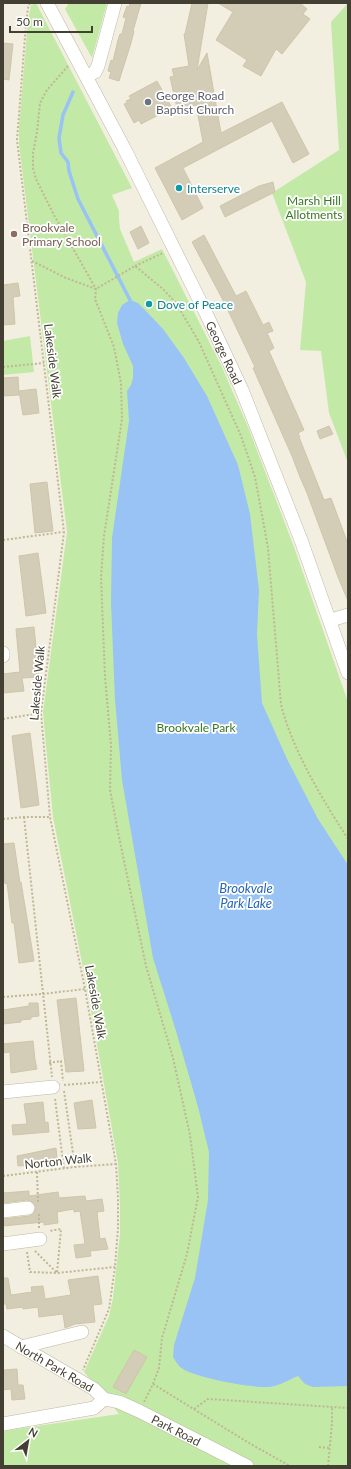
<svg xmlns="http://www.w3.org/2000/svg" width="351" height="1469" viewBox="0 0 351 1469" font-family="Lato,sans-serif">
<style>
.green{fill:#c3e9a7}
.water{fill:#98c3f4}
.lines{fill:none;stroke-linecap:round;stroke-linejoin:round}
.stream{stroke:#98c3f4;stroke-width:3.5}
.building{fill:#d3ccb6;stroke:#cfc5a9}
.minor-casing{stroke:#bdb8a4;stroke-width:14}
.path{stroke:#c0b694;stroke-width:2;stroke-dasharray:2 2;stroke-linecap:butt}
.minor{stroke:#fff;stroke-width:13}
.worship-dot{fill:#6b7280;stroke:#fff;stroke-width:1.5}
.culture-dot{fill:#0f9aa8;stroke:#fff;stroke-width:1.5}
.education-dot{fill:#8d6e63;stroke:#fff;stroke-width:1.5}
.labels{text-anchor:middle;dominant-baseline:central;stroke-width:3.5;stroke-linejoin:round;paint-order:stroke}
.worship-label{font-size:12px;fill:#5b616d;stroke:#fff;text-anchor:start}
.culture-label{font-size:12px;fill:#0d838f;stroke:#fff;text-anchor:start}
.park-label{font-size:12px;fill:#387723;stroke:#fff}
.education-label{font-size:12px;fill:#785e54;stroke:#fff;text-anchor:start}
.street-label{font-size:12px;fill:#433f32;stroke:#fff}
.water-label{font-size:13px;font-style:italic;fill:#2666b4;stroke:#fff}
</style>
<rect width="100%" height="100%" fill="#f2efe1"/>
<path class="green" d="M 36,3 L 132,188 L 112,195 L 119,211 L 119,219 L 120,229 L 134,262 L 162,249 L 222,367 L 248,427 L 294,547 L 348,702 L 348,1466 L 3,1466 L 3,1431 L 119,1414 L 84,1372 L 109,1316 L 113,1298 L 120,1234 L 120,1205 L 118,1163 L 87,988 L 53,817 L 46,746 L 43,712 L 67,532 L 19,144 L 19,127 L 28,20 L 31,5 Z
M 67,3 L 107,3 L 92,58 L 65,9 L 68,5 Z
M 348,3 L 348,463 L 329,413 L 321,351 L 300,350 L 306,282 L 272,193 L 339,150 L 331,22 Z
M 30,336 L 34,372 L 3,375 L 3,341 Z"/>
<path class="water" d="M 130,300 L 138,303 L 146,311 L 163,329 L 184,358 L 207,396 L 238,465 L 250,514 L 259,590 L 257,635 L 262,703 L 287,759 L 318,819 L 348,865 L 348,1386 L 313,1387 L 305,1384 L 298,1376 C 288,1380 278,1387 267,1387 C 251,1388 191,1377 180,1367 C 177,1364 175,1360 173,1357 L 174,1345 L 195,1278 L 208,1200 L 209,1152 L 198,1107 L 176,1031 L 153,958 L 122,780 L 115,699 L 111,603 L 112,538 L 129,421 L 127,391 L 131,385 L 133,378 L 133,366 L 123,344 L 117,323 L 118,313 L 122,305 Z"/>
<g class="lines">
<path class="stream" d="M 73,92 L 63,115 L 59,138 L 61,153 L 68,162 L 69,171 L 78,199 L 130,300"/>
</g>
<path class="building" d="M 130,3 L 141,3 L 133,31 L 134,31 L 131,43 L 119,81 L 109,78 L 111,72 L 108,71 L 111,60 L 113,61 L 118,40 L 120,34 L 122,34 L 126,18 L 123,17 L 127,6 L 129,7 Z
M 192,3 L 208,3 L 197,70 L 207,53 L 221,133 L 282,102 L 309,154 L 293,163 L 272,121 L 183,168 L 203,208 L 182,220 L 155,168 L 203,142 L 196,105 L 177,108 L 170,77 L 174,76 L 172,69 L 189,66 L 184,34 L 185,34 Z
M 218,3 L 300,3 L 307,9 L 303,14 L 310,19 L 282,54 L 276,49 L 261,76 L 243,66 L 247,60 L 216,40 L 233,12 Z
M 3,43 L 13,44 L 9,80 L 3,79 Z
M 157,81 L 172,108 L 141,124 L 139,120 L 134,123 L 124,104 L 127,103 L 126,101 L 131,99 L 129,96 Z
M 273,182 L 275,192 L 225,217 L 220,206 L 259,186 Z
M 141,226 L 149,243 L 138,249 L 130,232 Z
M 204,235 L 236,296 L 246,291 L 263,325 L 269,322 L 273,331 L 267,333 L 274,348 L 269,351 L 304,430 L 298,433 L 300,437 L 299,437 L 324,500 L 331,498 L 348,544 L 348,601 L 338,577 L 307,493 L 300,477 L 292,456 L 253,368 L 255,367 L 224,302 L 192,242 Z
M 18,283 L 20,296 L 13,297 L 15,324 L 3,325 L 3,285 Z
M 18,377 L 19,395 L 3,396 L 3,378 Z
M 36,389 L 39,413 L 23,415 L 19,391 Z
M 329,426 L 333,434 L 320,439 L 317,431 Z
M 47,482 L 53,531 L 35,533 L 30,484 Z
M 38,553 L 46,613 L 26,616 L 19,556 Z
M 34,627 L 39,677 L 22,678 L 24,691 L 3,693 L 3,674 L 20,672 L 16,629 Z
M 30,733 L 39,805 L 21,808 L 12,736 Z
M 14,843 L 20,883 L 21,882 L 34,961 L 19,963 L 14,923 L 12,923 L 7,883 L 5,884 L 3,868 L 3,844 Z
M 76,998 L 84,1071 L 66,1072 L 57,1000 Z
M 29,1003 L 38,1003 L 39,1016 L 31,1017 L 31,1019 L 21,1020 L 21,1022 L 3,1024 L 3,1010 L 29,1006 Z
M 33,1041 L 35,1060 L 37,1069 L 11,1073 L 10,1052 L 3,1053 L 3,1044 Z
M 92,1100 L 96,1128 L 78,1129 L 74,1103 Z
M 43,1102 L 45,1123 L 48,1122 L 49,1132 L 13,1135 L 12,1125 L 27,1124 L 24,1104 Z
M 56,1148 L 57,1158 L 44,1160 L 44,1161 L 31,1163 L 31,1165 L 18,1166 L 17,1156 Z
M 29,1191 L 29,1196 L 58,1192 L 59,1198 L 85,1196 L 86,1201 L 102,1199 L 104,1211 L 97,1212 L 100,1239 L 105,1238 L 108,1249 L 90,1251 L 91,1256 L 76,1258 L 74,1245 L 85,1244 L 80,1211 L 74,1212 L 74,1209 L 57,1212 L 58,1223 L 44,1225 L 44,1222 L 3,1226 L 3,1219 L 29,1216 L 33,1214 L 36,1207 L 34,1203 L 27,1200 L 3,1203 L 3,1193 Z
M 98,1276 L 102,1304 L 93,1305 L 95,1322 L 75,1324 L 65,1328 L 63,1314 L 39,1317 L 38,1307 L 23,1309 L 23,1307 L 7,1309 L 6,1304 L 3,1304 L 3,1278 L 8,1278 L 11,1295 L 32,1292 L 31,1287 L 43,1286 L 45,1299 L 71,1295 L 68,1280 Z
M 134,1350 L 147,1357 L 126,1394 L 113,1387 Z
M 17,1369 L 18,1385 L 23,1385 L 25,1399 L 12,1400 L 11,1389 L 3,1390 L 3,1378 L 5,1377 L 4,1370 Z"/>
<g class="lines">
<g class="minor-casing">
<g id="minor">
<path id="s1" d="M 47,3 L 124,148 L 204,309 L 242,390 L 301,540 L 348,673"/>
<path d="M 87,76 L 95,72 L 98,66 L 115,3"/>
<path d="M 331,620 L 348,615"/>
<path d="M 3,653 L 3,656"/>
<path d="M 3,1092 L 53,1087"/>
<path d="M 3,1211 L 28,1208"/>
<path d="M 3,1244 L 40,1239"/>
<path id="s2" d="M 3,1336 L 94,1389 L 104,1399"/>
<path d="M 21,1347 L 82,1332"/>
<path id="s3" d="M 104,1399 L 119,1402 L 139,1411 L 247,1466"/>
<path d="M 3,1424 L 94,1408 L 104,1399"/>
</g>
</g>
<path class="path" d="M 30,3 L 28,8 L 26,24 L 17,140 L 64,532 L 41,713 L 50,817 L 85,989 L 116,1164 L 118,1198 L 118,1228 L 115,1267 L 109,1309 L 83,1370
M 68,66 L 47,90 L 40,103 L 37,132 L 33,153 L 33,168 L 36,179 L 54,215 L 96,289 L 95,299 L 114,347 L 121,383 L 122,419 L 104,536 L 101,577 L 105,677 L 111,745 L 110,790 L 118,832 L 146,966 L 173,1058 L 190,1135 L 198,1197 L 187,1254 L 162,1338 L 159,1368 L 153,1384 L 144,1402
M 32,261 L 66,278 L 96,289 L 135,266 L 163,289 L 176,303 L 199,342 L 241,436 L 255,477 L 268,548 L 281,705 C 294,753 321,797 348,839
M 135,266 L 163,253
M 3,367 L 44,363
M 3,540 L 63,532
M 3,719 L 41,713
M 3,815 L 3,819 L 24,817 L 50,817
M 24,817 L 52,1077
M 3,997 L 42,994 L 85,989
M 49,1063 L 61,1061 L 63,1081
M 64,1085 L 101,1082
M 64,1091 L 75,1167
M 55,1099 L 64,1169
M 37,1172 L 38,1202
M 3,1176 L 75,1167 L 116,1164
M 39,1214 L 39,1228
M 35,1251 L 57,1273 L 61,1229 L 49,1231
M 27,1252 L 30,1272 L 57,1273 L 115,1267
M 153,1384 L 249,1443 L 290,1466
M 194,1409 L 208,1399 L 348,1408
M 319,1447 L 329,1448
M 328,1466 L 332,1423 L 332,1408"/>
<use href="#minor" class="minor"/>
</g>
<circle class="worship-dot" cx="148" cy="102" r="4"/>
<g class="culture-dot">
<circle cx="179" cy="188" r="4"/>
<circle cx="149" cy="304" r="4"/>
</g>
<circle class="education-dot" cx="14" cy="234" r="4"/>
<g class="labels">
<g class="worship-label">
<text x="156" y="95">George Road<tspan x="156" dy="14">Baptist Church</tspan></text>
</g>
<g class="culture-label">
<text x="187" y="188">Interserve</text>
<text x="157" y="304">Dove of Peace</text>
</g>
<g class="park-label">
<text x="314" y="200">Marsh Hill<tspan x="314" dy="14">Allotments</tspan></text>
<text x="196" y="727">Brookvale Park</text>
</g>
<g class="education-label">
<text x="22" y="227">Brookvale<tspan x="22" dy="14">Primary School</tspan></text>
</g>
<g class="street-label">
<text stroke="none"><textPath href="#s1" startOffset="392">George Road</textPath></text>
<text transform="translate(53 361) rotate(83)">Lakeside Walk</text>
<text transform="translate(37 683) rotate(-85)">Lakeside Walk</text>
<text transform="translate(96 1002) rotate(80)">Lakeside Walk</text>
<text transform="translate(58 1161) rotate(-6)">Norton Walk</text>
<text stroke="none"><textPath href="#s2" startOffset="60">North Park Road</textPath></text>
<text stroke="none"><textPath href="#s3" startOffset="79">Park Road</textPath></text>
</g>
<g class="water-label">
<text x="246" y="888">Brookvale<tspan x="246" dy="15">Park Lake</tspan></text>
</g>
</g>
<rect width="351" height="1469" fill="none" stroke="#433f32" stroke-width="8"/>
<g transform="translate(28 1441) rotate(31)" stroke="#ffffff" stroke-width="3" paint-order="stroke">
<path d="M0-3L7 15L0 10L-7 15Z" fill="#433f32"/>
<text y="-6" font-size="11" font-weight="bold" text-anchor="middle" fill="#433f32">N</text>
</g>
<path d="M10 26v6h82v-6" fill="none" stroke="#433f32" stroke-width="2"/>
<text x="16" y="26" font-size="12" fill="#433f32" stroke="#ffffff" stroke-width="3" paint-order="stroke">50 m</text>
</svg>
